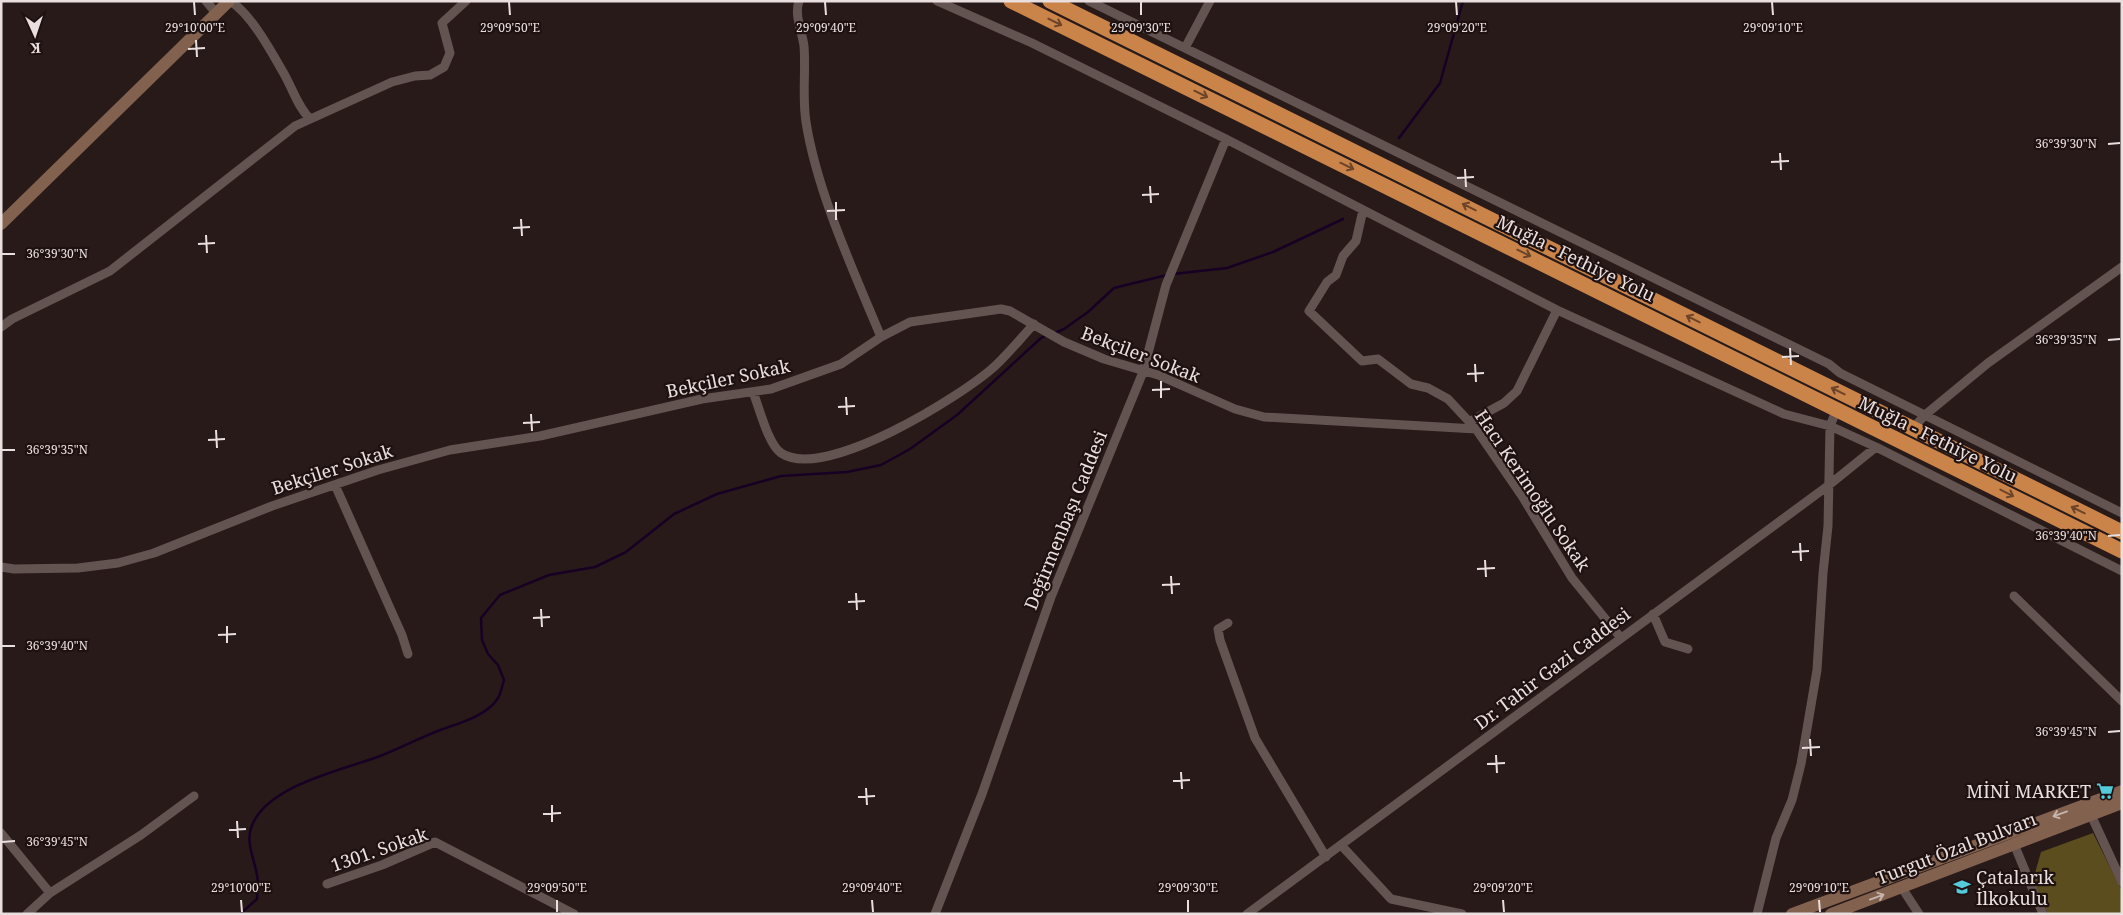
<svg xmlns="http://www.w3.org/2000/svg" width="2123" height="915" viewBox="0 0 2123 915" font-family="'Noto Serif',serif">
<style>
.forest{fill:#5b4d1e}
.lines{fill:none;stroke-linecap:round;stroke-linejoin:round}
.stream{stroke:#180025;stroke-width:2.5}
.street{stroke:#635351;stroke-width:9}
.secondary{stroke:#82614f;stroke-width:12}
.highway{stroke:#ca8349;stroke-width:15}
.oneway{stroke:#6b442a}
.oneway2{stroke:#c5b3ac}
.ticks{fill:none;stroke:#e9dfde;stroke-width:2}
.labels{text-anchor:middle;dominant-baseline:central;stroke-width:4.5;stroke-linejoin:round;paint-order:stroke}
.street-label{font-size:18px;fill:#e9dfde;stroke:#1e1110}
.poi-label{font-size:18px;fill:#e9dfde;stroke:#1e1110;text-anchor:end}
.ticks-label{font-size:12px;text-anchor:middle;fill:#e9dfde;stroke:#1e1110;stroke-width:4.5;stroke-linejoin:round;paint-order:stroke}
</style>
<rect width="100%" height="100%" fill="#281a19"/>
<path class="forest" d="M 2093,833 L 2122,891 L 2122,914 L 2048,914 L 2033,880 L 2041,852 Z"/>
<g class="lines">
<path class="stream" d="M 1399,138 L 1440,83 L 1463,1
M 1173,274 L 1227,268 L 1273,252 L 1343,219
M 1055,333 L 1064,329 L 1088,312 L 1114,288 L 1167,275
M 240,914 L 257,899 C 257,894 258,889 258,884 C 258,866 245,845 251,828 C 265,785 344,770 380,756 C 401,748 421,737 443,729 C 460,723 488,715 498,698 C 501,693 502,686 504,680 L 498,665 L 488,654 L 482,640 L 481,618 L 500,595 L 549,575 L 595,567 L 626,552 L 674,514 L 717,494 L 781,476 L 847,472 L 881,465 L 910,449 L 957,415 L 1041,338 L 1047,335"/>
<path class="street" d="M 206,1 L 217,14
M 230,1 C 251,14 271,51 283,72 C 293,89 297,106 310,119
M 799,1 C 794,15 802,31 804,46 C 806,71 802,97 806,122 C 817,192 854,272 881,337
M 937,1 L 1032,43 L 1226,139 L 1557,310 L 1784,414 L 1830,426 L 1876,447 L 2122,571
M 1089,1 L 1829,364 L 1840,373 L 2122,513
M 1185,48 L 1210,1
M 1363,210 L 1356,241 L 1343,256 L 1336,275 L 1327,282 L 1309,311 L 1362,361 L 1378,359 L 1411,384 L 1428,388 L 1448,399 L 1476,429 L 1522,496 L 1572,578 L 1621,638
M 1,327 L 12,319 L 110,271 L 295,126 L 392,82 L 415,76 L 430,75 L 444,67 L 450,53 L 442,23 L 466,1
M 753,392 C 759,407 768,444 781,453 C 824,482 962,396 995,366 C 1009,353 1021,338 1034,324
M 1469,422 L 1504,403 L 1517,391 L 1557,310
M 1913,428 L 1925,415 L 1988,363 L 2122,267
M 335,485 L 402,635 L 408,654
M 1,567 L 14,569 L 78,568 L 118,563 L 154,553 L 272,506 L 378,470 L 450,450 L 540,436 L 702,399 L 771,389 L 841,364 L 881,337 L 910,322 L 1001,309 L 1010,311 L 1064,342 L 1104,359 L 1158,375 L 1235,409 L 1264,417 L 1476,429
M 2014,596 L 2122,701
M 1653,614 L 1665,642 L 1688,649
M 1228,623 L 1218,629 L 1220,640 L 1255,738 L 1326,857
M 2091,815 L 2122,882
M 1,833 L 50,893
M 2014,844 L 2043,914
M 1341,845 L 1391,899 L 1462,914
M 327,884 L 382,865 L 435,842 L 574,914
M 1902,888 L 1919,914
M 27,914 L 50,893 L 141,835 L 194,796
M 935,914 L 982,794 L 1051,597 L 1143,372 L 1166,285 L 1226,139
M 1247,914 L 1829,485 L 1876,447
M 1757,914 L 1776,838 L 1792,800 L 1801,764 L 1817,670 L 1823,573 L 1828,526 L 1830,426 L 1837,409"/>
<path class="secondary" d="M 1,224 L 229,1
M 1792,914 L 2122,791
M 1831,914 L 2122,803"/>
<path class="highway" d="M 1011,1 L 2122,551
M 1050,1 L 2122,532"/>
</g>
<defs><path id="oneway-shaft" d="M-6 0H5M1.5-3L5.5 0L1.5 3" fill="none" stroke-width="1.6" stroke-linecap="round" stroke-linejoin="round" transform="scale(1.25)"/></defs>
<g class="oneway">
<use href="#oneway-shaft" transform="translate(1055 22) rotate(26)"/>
<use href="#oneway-shaft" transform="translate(1201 94) rotate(26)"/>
<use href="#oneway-shaft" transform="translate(1347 166) rotate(26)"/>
<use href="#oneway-shaft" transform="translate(1469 207) rotate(-153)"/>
<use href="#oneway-shaft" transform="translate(1524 253) rotate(26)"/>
<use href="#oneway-shaft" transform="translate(1693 319) rotate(-153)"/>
<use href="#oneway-shaft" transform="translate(1838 391) rotate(-154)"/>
<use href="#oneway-shaft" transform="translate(2007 493) rotate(27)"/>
<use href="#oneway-shaft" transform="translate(2078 510) rotate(-154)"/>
</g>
<g class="oneway2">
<use href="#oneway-shaft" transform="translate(2060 814) rotate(160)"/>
<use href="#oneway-shaft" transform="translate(1877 897) rotate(-20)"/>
</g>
<path class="ticks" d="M 194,2 L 195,15M 509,2 L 510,15M 825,2 L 826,15M 1141,2 L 1141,15M 1456,2 L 1457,15M 1772,2 L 1773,15M 196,40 L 197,57M 188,49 L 205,48M 2108,144 L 2120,143M 1780,153 L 1781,170M 1771,162 L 1789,161M 1465,169 L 1466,187M 1457,178 L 1474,177M 1150,186 L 1151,203M 1142,195 L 1159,194M 836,202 L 836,220M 827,211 L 845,210M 521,219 L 522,236M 513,228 L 530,227M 206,235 L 207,253M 198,244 L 215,243M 2,254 L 15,254M 2108,340 L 2120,339M 1790,348 L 1791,365M 1782,357 L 1799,356M 1475,364 L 1476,382M 1467,374 L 1484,373M 1161,381 L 1161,398M 1152,390 L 1170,389M 846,397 L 847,415M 838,407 L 855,406M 531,414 L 532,431M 523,423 L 540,422M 216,430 L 217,448M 208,440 L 225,439M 2,450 L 15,450M 2108,536 L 2120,535M 1800,543 L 1801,561M 1792,552 L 1809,551M 1485,560 L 1486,577M 1477,569 L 1495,568M 1171,576 L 1172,594M 1162,585 L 1180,584M 856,593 L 857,610M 848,602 L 865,601M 541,609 L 542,627M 533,618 L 550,617M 227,626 L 227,643M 218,635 L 236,634M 2,646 L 15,646M 2108,732 L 2120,731M 1810,739 L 1811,756M 1802,748 L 1820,747M 1496,755 L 1497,773M 1487,764 L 1505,763M 1181,772 L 1182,789M 1173,781 L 1190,780M 866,788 L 867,805M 858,797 L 875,796M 552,805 L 552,822M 543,814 L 561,813M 237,821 L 238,838M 229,830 L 246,829M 2,842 L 15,841M 241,900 L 242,912M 557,900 L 557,912M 872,900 L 873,912M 1188,900 L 1188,912M 1503,900 L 1504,912M 1819,900 L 1820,912"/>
<defs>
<g id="supermarket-bare" transform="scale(1.35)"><path d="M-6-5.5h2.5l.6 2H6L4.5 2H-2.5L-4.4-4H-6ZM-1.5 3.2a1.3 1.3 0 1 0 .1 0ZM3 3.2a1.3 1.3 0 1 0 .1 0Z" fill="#53cbdb" stroke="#1e1110" stroke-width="2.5" paint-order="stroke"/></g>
<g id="school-bare" transform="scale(1.35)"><path d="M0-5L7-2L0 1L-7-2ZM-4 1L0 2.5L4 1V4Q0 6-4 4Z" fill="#53cbdb" stroke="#1e1110" stroke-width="2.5" paint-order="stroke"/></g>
</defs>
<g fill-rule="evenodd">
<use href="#supermarket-bare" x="2105" y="791"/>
<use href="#school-bare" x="1962" y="887"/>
</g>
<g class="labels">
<g class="street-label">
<text transform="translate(1576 258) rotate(26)">Muğla - Fethiye Yolu</text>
<text transform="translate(1141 354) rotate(21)">Bekçiler Sokak</text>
<text transform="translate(728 378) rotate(-12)">Bekçiler Sokak</text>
<text transform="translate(1938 439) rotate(26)">Muğla - Fethiye Yolu</text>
<text transform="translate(332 469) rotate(-18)">Bekçiler Sokak</text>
<text transform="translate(1533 490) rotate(56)">Hacı Kerimoğlu Sokak</text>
<text transform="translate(1065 520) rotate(-68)">Değirmenbaşı Caddesi</text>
<text transform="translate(1552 668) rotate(-37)">Dr. Tahir Gazi Caddesi</text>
<text transform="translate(1956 848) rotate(-21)">Turgut Özal Bulvarı</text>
<text transform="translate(379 849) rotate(-19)">1301. Sokak</text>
</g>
<g class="poi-label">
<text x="2091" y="791">MİNİ MARKET</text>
<text x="1976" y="877" text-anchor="start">Çatalarık<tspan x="1976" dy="21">İlkokulu</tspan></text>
</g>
</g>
<g class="ticks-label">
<text x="195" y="32">29°10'00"E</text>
<text x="510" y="32">29°09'50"E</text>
<text x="826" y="32">29°09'40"E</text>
<text x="1141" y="32">29°09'30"E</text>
<text x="1457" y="32">29°09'20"E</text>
<text x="1773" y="32">29°09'10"E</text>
<text x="2066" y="148">36°39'30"N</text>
<text x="57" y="258">36°39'30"N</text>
<text x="2066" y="344">36°39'35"N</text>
<text x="57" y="454">36°39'35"N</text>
<text x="2066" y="540">36°39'40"N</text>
<text x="57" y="650">36°39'40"N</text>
<text x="2066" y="736">36°39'45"N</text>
<text x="57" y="846">36°39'45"N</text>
<text x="241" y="892">29°10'00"E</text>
<text x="557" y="892">29°09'50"E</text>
<text x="872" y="892">29°09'40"E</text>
<text x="1188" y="892">29°09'30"E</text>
<text x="1503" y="892">29°09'20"E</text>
<text x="1819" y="892">29°09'10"E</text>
</g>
<rect width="2123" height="915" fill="none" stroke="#e9dfde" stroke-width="5"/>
<g transform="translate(35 35) rotate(177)" stroke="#1e1110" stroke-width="4" paint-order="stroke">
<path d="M0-4L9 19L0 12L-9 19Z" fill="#e9dfde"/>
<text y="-8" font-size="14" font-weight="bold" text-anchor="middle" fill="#e9dfde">K</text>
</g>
</svg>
